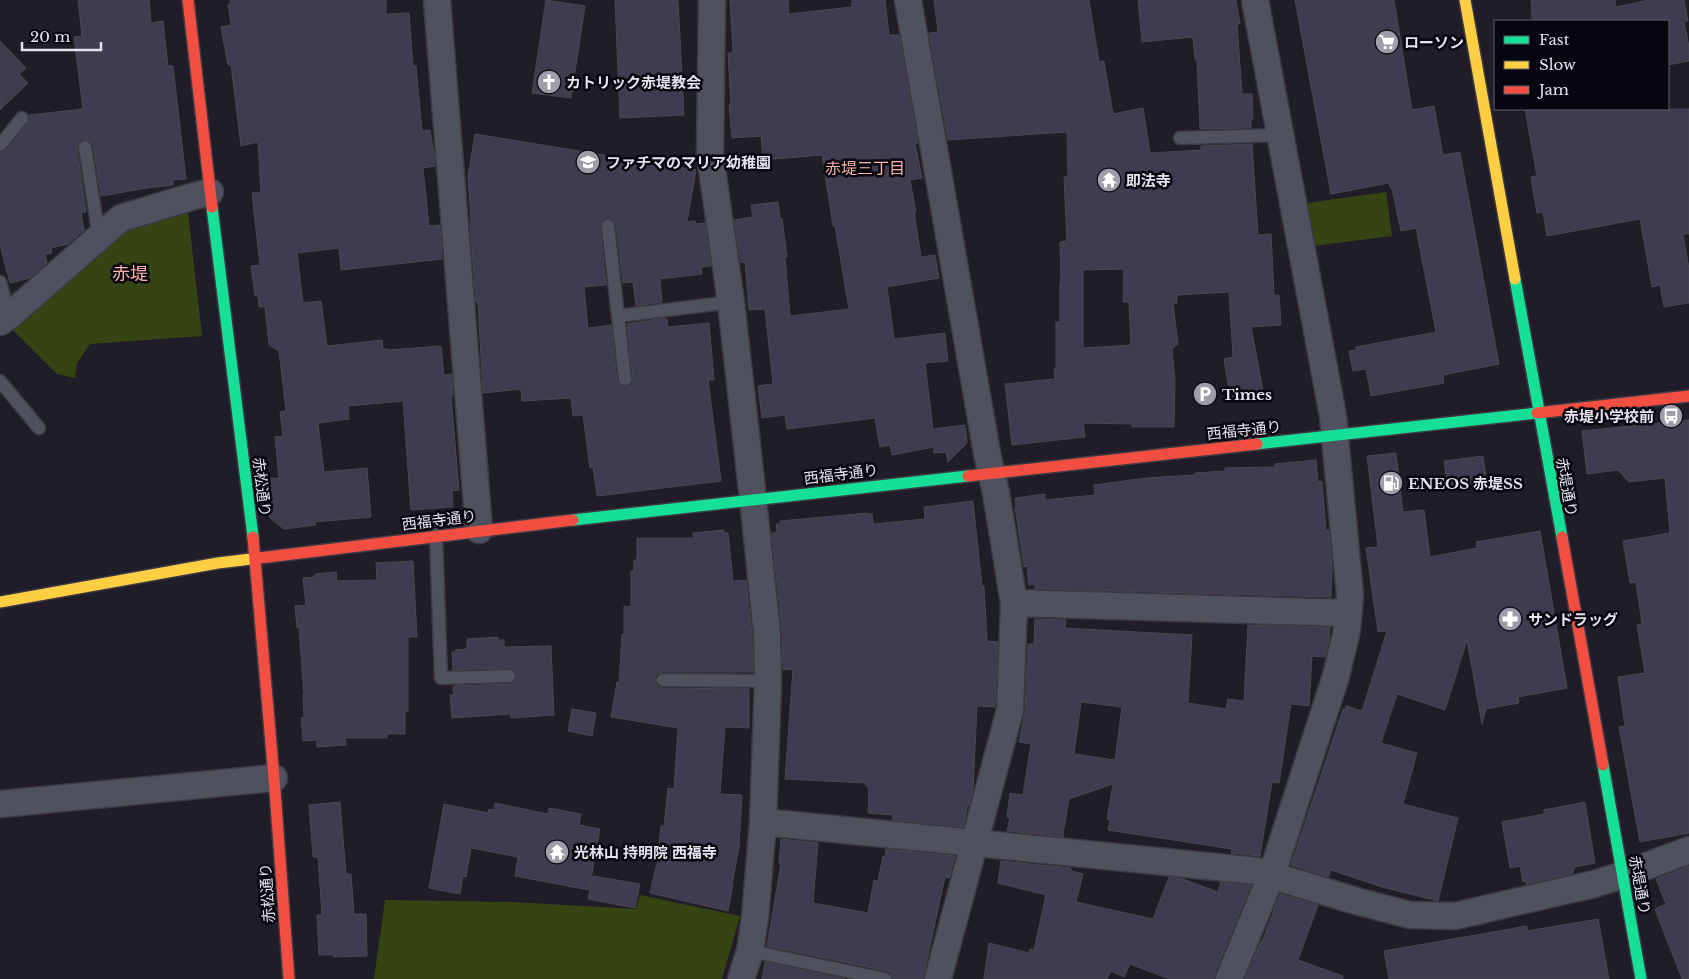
<svg xmlns="http://www.w3.org/2000/svg" width="1689" height="979" viewBox="0 0 1689 979" font-family="'Libre Baskerville','Noto Sans JP',serif">
<style>
.green{fill:#354412}
.building{fill:#403b4f;stroke:#494750;fill-rule:evenodd}
.lines{fill:none;stroke-linecap:round;stroke-linejoin:round}
.lane-casing{stroke:#3d3943;stroke-width:15}
.street-casing{stroke:#3d3943;stroke-width:29}
.fast-casing{stroke:#3d3943;stroke-width:14}
.slow-casing{stroke:#3d3943;stroke-width:14}
.jam-casing{stroke:#3d3943;stroke-width:14}
.lane{stroke:#4f525e;stroke-width:12}
.street{stroke:#4f525e;stroke-width:26}
.fast{stroke:#16e098;stroke-width:11}
.slow{stroke:#ffcf43;stroke-width:11}
.jam{stroke:#f24e42;stroke-width:11}
.labels{text-anchor:middle;dominant-baseline:central;stroke-width:5;stroke-linejoin:round;paint-order:stroke}
.poi-label{font-size:15px;font-weight:bold;fill:#e5e1ee;stroke:#08060e;text-anchor:start}
.street-label{font-size:15px;fill:#e5e1ee;stroke:#08060e}
.neighbourhood-label{font-size:16px;fill:#f8b5ab;stroke:#08060e}
.quarter-label{font-size:18px;fill:#f8b5ab;stroke:#08060e}
</style>
<rect width="100%" height="100%" fill="#211d28"/>
<path class="green" d="M 1386,192 L 1392,236 L 1313,246 L 1307,203 Z
M 188,212 L 202,336 L 90,344 L 77,363 L 75,378 L 57,374 L 12,329 L 131,228 Z
M 640,895 L 740,916 L 722,979 L 374,979 L 385,900 L 512,902 L 636,909 Z"/>
<path class="building" d="M 78,0 L 149,0 L 151,23 L 163,21 L 168,66 L 173,66 L 186,179 L 173,180 L 173,185 L 147,188 L 101,196 L 93,145 L 87,139 L 80,140 L 77,148 L 86,212 L 81,213 L 84,230 L 68,244 L 51,248 L 52,253 L 45,255 L 47,263 L 30,278 L 10,283 L 0,245 L 0,153 L 6,150 L 28,123 L 29,115 L 83,109 L 74,37 L 82,36 Z
M 230,0 L 386,0 L 386,14 L 409,13 L 413,66 L 416,66 L 422,131 L 430,130 L 435,160 L 435,166 L 423,168 L 429,226 L 440,225 L 442,259 L 341,270 L 339,248 L 297,253 L 303,303 L 321,301 L 327,346 L 382,340 L 383,349 L 388,349 L 388,350 L 441,346 L 444,375 L 452,374 L 453,396 L 451,396 L 459,490 L 452,491 L 453,507 L 411,510 L 403,401 L 348,406 L 349,419 L 318,423 L 324,472 L 367,468 L 371,517 L 315,522 L 316,525 L 284,529 L 270,518 L 266,479 L 279,478 L 275,437 L 283,436 L 280,412 L 286,411 L 279,351 L 269,345 L 265,307 L 259,307 L 258,296 L 255,296 L 251,266 L 260,265 L 252,193 L 261,192 L 258,142 L 241,146 L 231,65 L 228,65 L 221,27 L 231,25 L 228,4 L 231,4 Z
M 546,0 L 585,6 L 571,98 L 532,93 Z
M 615,0 L 678,0 L 684,115 L 620,118 Z
M 730,0 L 788,0 L 789,14 L 852,7 L 852,0 L 885,0 L 889,35 L 899,35 L 918,143 L 915,143 L 922,178 L 910,180 L 916,212 L 914,212 L 921,257 L 935,255 L 939,278 L 887,287 L 894,339 L 945,333 L 948,361 L 925,363 L 933,429 L 965,425 L 967,443 L 948,462 L 946,452 L 934,453 L 934,447 L 892,455 L 890,445 L 880,447 L 875,418 L 787,429 L 785,415 L 762,418 L 758,386 L 773,384 L 765,309 L 749,310 L 745,262 L 741,263 L 734,220 L 753,217 L 751,205 L 778,202 L 780,218 L 782,218 L 787,257 L 785,257 L 790,316 L 849,309 L 835,226 L 833,226 L 822,155 L 763,160 L 761,136 L 732,138 L 729,105 L 731,105 L 728,53 L 733,53 Z
M 934,0 L 1089,0 L 1099,62 L 1104,61 L 1113,114 L 1143,108 L 1150,153 L 1201,150 L 1201,146 L 1252,144 L 1258,235 L 1271,234 L 1274,295 L 1279,295 L 1281,325 L 1251,327 L 1263,391 L 1230,397 L 1224,359 L 1233,357 L 1229,292 L 1177,295 L 1177,303 L 1173,303 L 1178,344 L 1172,349 L 1175,381 L 1174,427 L 1132,427 L 1132,424 L 1083,423 L 1085,437 L 1012,445 L 1005,384 L 1055,379 L 1054,369 L 1056,369 L 1056,322 L 1060,322 L 1060,282 L 1061,282 L 1060,242 L 1067,241 L 1064,177 L 1068,176 L 1067,132 L 948,140 L 929,33 L 938,32 ZM 1124,269 L 1123,302 L 1129,302 L 1131,345 L 1083,348 L 1083,270 Z
M 1138,0 L 1236,0 L 1240,24 L 1237,24 L 1242,94 L 1252,94 L 1253,119 L 1251,119 L 1251,128 L 1200,129 L 1197,60 L 1195,60 L 1193,37 L 1142,42 Z
M 1295,0 L 1394,0 L 1412,110 L 1434,106 L 1443,155 L 1460,152 L 1499,364 L 1443,375 L 1444,383 L 1371,396 L 1366,369 L 1353,371 L 1349,351 L 1356,350 L 1356,347 L 1436,332 L 1416,228 L 1401,231 L 1392,189 L 1391,189 L 1389,183 L 1331,194 Z
M 1531,0 L 1615,0 L 1616,7 L 1648,0 L 1684,0 L 1688,21 L 1684,21 L 1689,47 L 1689,61 L 1668,65 L 1668,21 L 1532,21 Z
M 0,41 L 26,68 L 19,74 L 28,83 L 0,110 Z
M 1525,109 L 1689,109 L 1689,234 L 1683,234 L 1689,269 L 1689,303 L 1664,307 L 1660,285 L 1652,287 L 1640,219 L 1547,236 L 1543,212 L 1537,213 L 1531,177 L 1537,176 Z
M 475,134 L 696,170 L 687,222 L 695,221 L 696,224 L 705,223 L 711,266 L 701,267 L 702,274 L 660,279 L 662,302 L 636,306 L 633,282 L 623,283 L 616,225 L 612,219 L 607,218 L 601,222 L 600,227 L 606,285 L 584,287 L 588,328 L 611,325 L 617,380 L 622,387 L 629,386 L 633,379 L 627,324 L 664,318 L 667,319 L 668,327 L 709,323 L 714,380 L 708,380 L 721,481 L 597,496 L 593,467 L 590,468 L 583,415 L 573,416 L 571,398 L 522,401 L 521,389 L 483,393 L 478,302 L 476,302 L 470,222 L 471,221 L 468,176 Z
M 1689,420 L 1689,833 L 1640,842 L 1619,727 L 1625,726 L 1618,677 L 1645,673 L 1637,625 L 1642,624 L 1636,582 L 1630,583 L 1623,541 L 1670,533 L 1665,478 L 1629,482 L 1618,470 L 1587,474 L 1582,431 Z
M 1396,453 L 1403,512 L 1424,510 L 1430,557 L 1477,548 L 1476,542 L 1540,531 L 1567,688 L 1518,697 L 1519,703 L 1486,709 L 1482,724 L 1467,640 L 1445,710 L 1397,694 L 1381,743 L 1417,753 L 1403,804 L 1458,818 L 1438,901 L 1382,887 L 1331,870 L 1328,877 L 1291,865 L 1343,709 L 1345,710 L 1346,706 L 1362,711 L 1387,631 L 1378,632 L 1366,548 L 1378,547 L 1367,456 Z
M 1483,456 L 1487,483 L 1448,488 L 1444,461 Z
M 1316,460 L 1318,482 L 1322,481 L 1326,530 L 1329,530 L 1332,568 L 1331,597 L 1035,589 L 1035,584 L 1029,585 L 1027,566 L 1024,567 L 1015,507 L 1016,507 L 1015,498 L 1045,494 L 1045,500 L 1095,495 L 1094,485 L 1146,478 L 1195,475 L 1195,473 L 1225,471 L 1225,468 L 1275,467 L 1275,464 Z
M 973,501 L 982,586 L 984,586 L 987,641 L 998,642 L 995,707 L 977,706 L 973,790 L 969,806 L 967,805 L 966,815 L 963,827 L 892,820 L 893,815 L 868,813 L 869,787 L 866,786 L 866,783 L 785,779 L 793,669 L 783,670 L 782,631 L 772,535 L 772,533 L 777,532 L 776,524 L 780,524 L 780,521 L 868,513 L 869,514 L 872,514 L 873,524 L 925,519 L 924,507 Z
M 724,530 L 724,533 L 728,533 L 733,581 L 746,580 L 752,634 L 753,672 L 663,672 L 656,675 L 655,680 L 658,687 L 663,688 L 749,689 L 749,728 L 725,727 L 720,794 L 742,795 L 739,847 L 732,885 L 733,885 L 728,911 L 650,893 L 657,863 L 661,826 L 664,826 L 668,788 L 674,789 L 678,728 L 611,717 L 617,682 L 619,683 L 622,634 L 624,634 L 624,606 L 631,607 L 631,571 L 634,571 L 634,560 L 637,560 L 637,538 L 694,538 L 693,533 Z
M 413,561 L 417,637 L 408,637 L 408,711 L 405,711 L 405,734 L 387,734 L 387,738 L 345,738 L 346,745 L 317,747 L 317,740 L 303,741 L 301,718 L 304,717 L 303,695 L 304,695 L 299,627 L 297,628 L 295,606 L 306,605 L 303,578 L 315,577 L 315,574 L 336,572 L 337,581 L 377,580 L 376,563 Z
M 1035,619 L 1066,620 L 1065,628 L 1192,635 L 1188,703 L 1226,709 L 1228,699 L 1244,701 L 1248,625 L 1330,627 L 1329,641 L 1325,657 L 1312,656 L 1309,706 L 1291,704 L 1279,783 L 1272,782 L 1260,856 L 1231,853 L 1232,849 L 1108,830 L 1110,820 L 1107,819 L 1113,784 L 1069,799 L 1063,834 L 1064,837 L 1007,831 L 1010,818 L 1007,817 L 1010,793 L 1023,795 L 1031,744 L 1019,742 L 1025,711 L 1028,644 L 1034,644 ZM 1081,702 L 1122,707 L 1115,760 L 1074,754 Z
M 498,637 L 498,640 L 504,640 L 504,647 L 551,646 L 554,715 L 511,718 L 511,714 L 452,718 L 450,695 L 454,695 L 453,686 L 509,684 L 516,680 L 516,672 L 509,668 L 453,670 L 452,652 L 455,652 L 455,650 L 467,649 L 467,639 Z
M 572,709 L 596,713 L 592,736 L 568,731 Z
M 340,802 L 346,874 L 351,874 L 354,914 L 366,914 L 367,956 L 334,957 L 333,955 L 319,955 L 317,915 L 322,915 L 318,857 L 313,857 L 309,805 Z
M 1585,802 L 1595,863 L 1575,867 L 1572,874 L 1526,884 L 1526,881 L 1523,882 L 1520,866 L 1510,868 L 1502,822 L 1544,814 L 1544,810 Z
M 495,803 L 548,814 L 549,808 L 581,814 L 579,825 L 600,829 L 589,890 L 515,876 L 518,857 L 471,848 L 466,877 L 463,876 L 460,894 L 429,888 L 444,804 L 488,813 L 489,809 L 494,810 Z
M 781,839 L 818,843 L 813,903 L 868,913 L 874,880 L 878,881 L 883,856 L 885,857 L 886,849 L 955,856 L 949,878 L 945,877 L 923,979 L 893,979 L 891,973 L 887,971 L 767,946 L 781,864 L 779,864 Z
M 1001,861 L 1071,868 L 1071,871 L 1083,874 L 1076,902 L 1153,919 L 1169,877 L 1180,878 L 1218,892 L 1221,882 L 1251,885 L 1215,973 L 1214,979 L 1169,979 L 1130,964 L 1124,977 L 1111,971 L 1107,979 L 984,979 L 989,943 L 1029,953 L 1030,949 L 1034,950 L 1046,895 L 998,883 Z
M 1689,866 L 1689,979 L 1682,979 L 1655,909 L 1666,904 L 1656,879 Z
M 593,876 L 640,884 L 635,908 L 588,899 Z
M 1280,894 L 1318,905 L 1298,960 L 1343,976 L 1343,979 L 1245,979 L 1261,941 L 1262,942 Z
M 1598,919 L 1609,979 L 1389,979 L 1384,951 L 1527,926 L 1527,931 Z
M 765,962 L 845,979 L 762,979 Z"/>
<g class="lines">
<g class="lane-casing">
<path id="lane" d="M 1180,138 L 1280,135
M 0,145 L 22,118
M 85,147 L 99,237
M 608,226 L 625,379
M 0,282 L 9,316
M 618,316 L 731,302
M 0,381 L 39,428
M 436,535 L 441,678 L 509,676
M 663,680 L 768,681
M 750,951 L 885,979"/>
</g>
<g class="street-casing">
<path id="street" d="M 437,0 L 479,530
M 712,0 L 710,155 L 731,302 L 753,499 L 767,633 L 768,681 L 763,822 L 755,918 L 750,951 L 741,979
M 908,0 L 987,453 L 996,493 L 1014,603 L 1010,710 L 938,979
M 0,322 L 9,316 L 121,218 L 191,197 L 210,192
M 1014,603 L 1348,613
M 0,804 L 274,778
M 763,822 L 1257,871 L 1356,901 L 1410,915 L 1455,916 L 1594,884 L 1623,875 L 1689,850
M 1229,979 L 1272,874 L 1336,676 L 1347,630 L 1350,595 L 1333,416 L 1255,0"/>
</g>
<g class="fast-casing">
<path id="fast" d="M 212,207 L 253,537
M 1515,279 L 1562,537
M 1257,444 L 1537,413
M 573,520 L 968,476
M 1603,765 L 1641,979"/>
</g>
<g class="slow-casing">
<path id="slow" d="M 1465,0 L 1515,279
M 0,602 L 218,563 L 259,558"/>
</g>
<g class="jam-casing">
<path id="jam" d="M 188,0 L 212,207
M 1537,413 L 1689,396
M 968,476 L 1257,444
M 253,537 L 274,778 L 289,979
M 1562,537 L 1603,765
M 259,558 L 573,520"/>
</g>
<use href="#lane" class="lane"/>
<use href="#street" class="street"/>
<use href="#fast" class="fast"/>
<use href="#slow" class="slow"/>
<use href="#jam" class="jam"/>
</g>
<defs>
<g id="supermarket-disc" transform="scale(1.25)"><circle r="9.5" fill="#a09ca9" stroke="#08060e"/><path d="M-6-5.5h2.5l.6 2H6L4.5 2H-2.5L-4.4-4H-6ZM-1.5 3.2a1.3 1.3 0 1 0 .1 0ZM3 3.2a1.3 1.3 0 1 0 .1 0Z" fill="#fff"/></g>
<g id="church-disc" transform="scale(1.25)"><circle r="9.5" fill="#a09ca9" stroke="#08060e"/><path d="M-1.2-6h2.4v3.5h3.3v2.4h-3.3V6h-2.4V-.1h-3.3v-2.4h3.3Z" fill="#fff"/></g>
<g id="school-disc" transform="scale(1.25)"><circle r="9.5" fill="#a09ca9" stroke="#08060e"/><path d="M0-5L7-2L0 1L-7-2ZM-4 1L0 2.5L4 1V4Q0 6-4 4Z" fill="#fff"/></g>
<g id="temple-disc" transform="scale(1.25)"><circle r="9.5" fill="#a09ca9" stroke="#08060e"/><path d="M0-6L5-2H3V0L6.5 2.5H4V6H1.5V3h-3V6H-4V2.5H-6.5L-3 0V-2H-5Z" fill="#fff"/></g>
<g id="parking-disc" transform="scale(1.25)"><circle r="9.5" fill="#a09ca9" stroke="#08060e"/><path d="M-3.5-5.5H1a3.5 3.5 0 0 1 0 7H-1V5.5H-3.5ZM-1-3.4V-.6H.8a1.4 1.4 0 0 0 0-2.8Z" fill="#fff"/></g>
<g id="bus-disc" transform="scale(1.25)"><circle r="9.5" fill="#a09ca9" stroke="#08060e"/><path d="M-5-6H5V4H4V6H2V4H-2V6H-4V4H-5ZM-3.5-4V0h7V-4ZM-3.5 1.2v1.5H-2V1.2ZM2 1.2v1.5H3.5V1.2Z" fill="#fff"/></g>
<g id="fuel-disc" transform="scale(1.25)"><circle r="9.5" fill="#a09ca9" stroke="#08060e"/><path d="M-5.5-6h7V0h2V4h1.3V-2.5L3-4.5l.8-.8L6-3V5H2.5V1h-1V6h-7ZM-4.2-4.7v3.2H.2V-4.7Z" fill="#fff"/></g>
<g id="pharmacy-disc" transform="scale(1.25)"><circle r="9.5" fill="#a09ca9" stroke="#08060e"/><path d="M-2-6h4v4h4v4h-4v4h-4v-4h-4v-4h4Z" fill="#fff"/></g>
</defs>
<g fill-rule="evenodd">
<use href="#supermarket-disc" x="1387" y="42"/>
<use href="#church-disc" x="549" y="82"/>
<use href="#school-disc" x="588" y="162"/>
<use href="#temple-disc" x="1109" y="180"/>
<use href="#parking-disc" x="1205" y="394"/>
<use href="#bus-disc" x="1671" y="416"/>
<use href="#fuel-disc" x="1391" y="483"/>
<use href="#pharmacy-disc" x="1510" y="619"/>
<use href="#temple-disc" x="557" y="852"/>
</g>
<g class="labels">
<g class="poi-label">
<text x="1404" y="42">ローソン</text>
<text x="566" y="82">カトリック赤堤教会</text>
<text x="606" y="162">ファチマのマリア幼稚園</text>
<text x="1126" y="180">即法寺</text>
<text x="1222" y="394">Times</text>
<text x="1654" y="416" text-anchor="end">赤堤小学校前</text>
<text x="1408" y="483">ENEOS 赤堤SS</text>
<text x="1528" y="619">サンドラッグ</text>
<text x="574" y="852">光林山 持明院 西福寺</text>
</g>
<g class="street-label">
<text transform="translate(1244 430) rotate(-6)">西福寺通り</text>
<text transform="translate(841 474) rotate(-7)">西福寺通り</text>
<text transform="translate(262 487) rotate(83)">赤松通り</text>
<text transform="translate(1567 487) rotate(80)">赤堤通り</text>
<text transform="translate(439 520) rotate(-7)">西福寺通り</text>
<text transform="translate(1640 885) rotate(80)">赤堤通り</text>
<text transform="translate(267 893) rotate(-94)">赤松通り</text>
</g>
<g class="neighbourhood-label">
<text x="865" y="168">赤堤三丁目</text>
</g>
<g class="quarter-label">
<text x="130" y="274">赤堤</text>
</g>
</g>
<rect x="1494" y="20" width="175" height="90" fill="#08060e" stroke="#605e68"/>
<rect x="1504" y="36" width="25" height="8" fill="#16e098" stroke="#605e68"/>
<text x="1539" y="45" font-size="15" fill="#e5e1ee">Fast</text>
<rect x="1504" y="61" width="25" height="8" fill="#ffcf43" stroke="#605e68"/>
<text x="1539" y="70" font-size="15" fill="#e5e1ee">Slow</text>
<rect x="1504" y="86" width="25" height="8" fill="#f24e42" stroke="#605e68"/>
<text x="1539" y="95" font-size="15" fill="#e5e1ee">Jam</text>
<path d="M22 42v8h79v-8" fill="none" stroke="#e5e1ee" stroke-width="2.5"/>
<text x="30" y="42" font-size="15" fill="#e5e1ee" stroke="#08060e" stroke-width="4" paint-order="stroke">20 m</text>
</svg>
